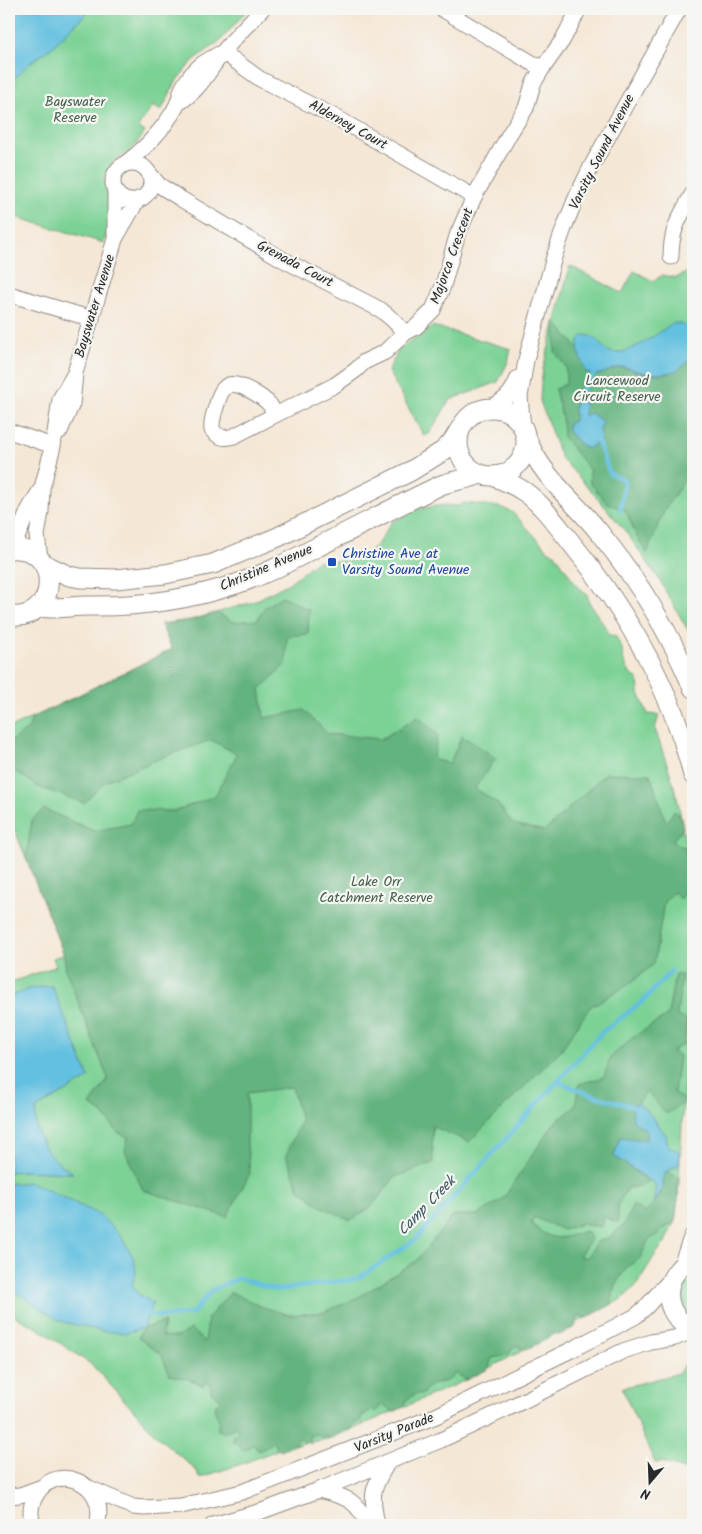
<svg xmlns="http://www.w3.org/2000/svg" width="702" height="1534" viewBox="0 0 702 1534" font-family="Kalam,sans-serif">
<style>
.green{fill:#7bd195;stroke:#537e60}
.forest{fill:#64b37e;stroke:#486f54}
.water{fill:#62c0e0;stroke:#467686}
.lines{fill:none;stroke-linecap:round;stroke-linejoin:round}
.stream{stroke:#62c0e0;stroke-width:4.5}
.minor-casing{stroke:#908980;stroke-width:17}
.major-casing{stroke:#908980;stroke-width:21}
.minor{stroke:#fff;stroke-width:15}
.major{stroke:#fff;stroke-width:19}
.transit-dot{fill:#1a4fb4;stroke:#f6f6f2;stroke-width:2}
.labels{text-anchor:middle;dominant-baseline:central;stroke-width:4.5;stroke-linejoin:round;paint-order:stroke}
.park-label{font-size:14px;fill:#435d4b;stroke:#f6f6f2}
.street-label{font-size:14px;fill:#2b2b2b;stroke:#f6f6f2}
.transit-label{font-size:14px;fill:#164399;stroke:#f6f6f2;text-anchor:start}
.water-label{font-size:15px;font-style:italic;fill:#3c5861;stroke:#f6f6f2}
</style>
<rect width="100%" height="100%" fill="#f6f6f2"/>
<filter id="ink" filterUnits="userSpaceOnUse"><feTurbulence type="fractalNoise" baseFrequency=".02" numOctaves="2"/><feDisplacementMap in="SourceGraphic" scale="10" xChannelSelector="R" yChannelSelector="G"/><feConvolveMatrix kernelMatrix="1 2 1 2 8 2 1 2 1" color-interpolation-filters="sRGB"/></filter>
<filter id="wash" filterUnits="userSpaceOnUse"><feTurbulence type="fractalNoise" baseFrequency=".0096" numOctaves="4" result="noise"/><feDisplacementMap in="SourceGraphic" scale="20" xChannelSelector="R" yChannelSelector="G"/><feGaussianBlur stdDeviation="1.12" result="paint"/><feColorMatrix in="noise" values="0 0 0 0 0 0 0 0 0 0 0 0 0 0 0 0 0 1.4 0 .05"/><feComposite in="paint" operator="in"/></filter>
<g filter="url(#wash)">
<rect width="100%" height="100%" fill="#f5e7d6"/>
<path class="green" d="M 91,9 L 248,9 L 221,40 L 194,60 L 186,69 L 177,80 L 161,111 L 153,106 L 138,127 L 145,132 C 140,139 134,148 127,153 C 122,157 116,158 112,164 C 98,182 110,192 110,209 C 111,221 107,232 104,243 L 9,215 L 9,84 L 31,62 L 51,48 Z
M 693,263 L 693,639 L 657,576 L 626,532 L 596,496 L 561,458 L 540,401 L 541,383 L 543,369 L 570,266 L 622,293 L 634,271 L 653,281 L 663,275 L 676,278 L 688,272 Z
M 433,326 L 511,349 L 508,362 L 498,382 L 450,400 L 429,434 L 424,436 L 388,371 C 392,364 395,355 400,349 C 409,339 423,336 433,326 Z
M 464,503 L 500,507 L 512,512 L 549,551 L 555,553 L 576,585 L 587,594 L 589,602 L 611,636 L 615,635 L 624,653 L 622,656 L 630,674 L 638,679 L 639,693 L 648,714 L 659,715 L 655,729 L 672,779 L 679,806 L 689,869 L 693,918 L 678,1199 L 675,1221 L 664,1244 L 655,1255 L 636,1286 L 622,1299 L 466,1380 L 367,1423 L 328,1439 L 287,1446 L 244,1463 L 199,1478 L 197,1471 L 159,1438 L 92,1365 L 41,1330 L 9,1313 L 9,1172 L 20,1171 L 72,1173 C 67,1169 61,1165 56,1161 C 43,1149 31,1125 37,1108 L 89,1077 L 31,988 L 9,997 L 9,983 L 56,966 L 53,958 L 64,954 L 9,815 L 9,728 L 32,718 L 172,649 L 161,624 L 191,620 L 253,602 L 289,583 L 317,561 L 347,561 L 375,548 L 391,523 L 416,509 L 444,505 L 459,506 Z
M 693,1269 L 693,1324 L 681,1312 L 677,1290 L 684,1277 Z
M 684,1365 L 693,1366 L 693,1472 L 662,1462 L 655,1463 L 622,1388 L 679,1373 Z"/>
<path class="forest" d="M 693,320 L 693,467 L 665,509 L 647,553 L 637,537 L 626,511 L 607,503 L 590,483 L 589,469 L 563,437 L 562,418 L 555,389 L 566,384 L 566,367 L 555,352 L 555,321 L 579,350 L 586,372 L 597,375 L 620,367 L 625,367 L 643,373 L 670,373 L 684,365 L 690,357 L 691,345 L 687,327 Z
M 282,596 L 309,610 L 308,634 L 287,636 L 286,664 L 260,689 L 264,718 L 304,710 L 328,734 L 381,739 L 418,717 L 438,735 L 433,759 L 449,764 L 462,736 L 496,758 L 475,788 L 498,804 L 513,824 L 545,831 L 606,773 L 650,774 L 666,822 L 674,811 L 681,816 L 683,828 L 672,841 L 686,848 L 687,888 L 680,899 L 674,892 L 664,902 L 654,964 L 628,985 L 590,1007 L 561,1050 L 469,1142 L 432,1126 L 433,1163 L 395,1177 L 370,1208 L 350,1220 L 320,1206 L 299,1189 L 286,1155 L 301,1121 L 292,1087 L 247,1093 L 247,1145 L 250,1173 L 227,1217 L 143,1190 L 125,1151 L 128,1137 L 118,1133 L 103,1114 L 90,1105 L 108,1079 L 66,971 L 64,955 L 26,858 L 32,820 L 44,809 L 94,831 L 131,824 L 137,810 L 175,811 L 215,796 L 237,754 L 211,740 L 166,756 L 106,781 L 84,803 L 38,787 L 9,767 L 9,741 L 11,741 L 29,728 L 32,718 L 172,649 L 161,624 L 191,620 L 217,613 L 233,622 L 257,620 L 265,607 Z
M 675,974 L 682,975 L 677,1016 L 687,1020 L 684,1044 L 672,1051 L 679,1056 L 674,1093 L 686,1102 L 666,1114 L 647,1092 L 638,1103 L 632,1107 L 647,1130 L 646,1141 L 618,1146 L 614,1155 L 648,1181 L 641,1186 L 627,1188 L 618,1204 L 618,1223 L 602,1216 L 602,1227 L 580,1224 L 563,1230 L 534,1217 L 531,1223 C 551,1243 561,1239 586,1231 L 591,1239 L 579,1256 L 587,1258 L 597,1242 L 610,1237 L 625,1223 L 633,1205 L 645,1213 C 656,1201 664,1195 663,1177 L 667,1171 L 678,1178 L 678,1199 L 675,1221 L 648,1241 L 640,1258 L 627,1267 L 615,1285 L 611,1305 L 586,1318 L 579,1315 L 575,1327 L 559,1335 L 553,1332 L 545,1340 L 525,1350 L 515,1345 L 508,1355 L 492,1358 L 488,1369 L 466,1380 L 456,1373 C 454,1375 452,1378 450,1379 C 441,1385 429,1381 423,1394 L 416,1394 L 406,1400 L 404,1407 L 393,1412 L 382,1403 L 377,1411 L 367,1412 L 365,1415 L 362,1414 L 361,1420 L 354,1424 L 350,1431 L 343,1429 L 333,1438 L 321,1437 L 318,1434 L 309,1436 L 311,1444 L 298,1438 L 296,1444 L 281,1451 L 276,1448 L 273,1441 L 265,1448 L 258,1451 L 253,1443 L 248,1449 L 241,1450 L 238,1444 L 233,1441 L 234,1435 L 238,1432 L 236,1427 L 224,1433 L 217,1429 L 219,1421 L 214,1408 L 221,1399 L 211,1392 L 211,1383 L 204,1383 L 203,1386 L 195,1381 L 170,1375 L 161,1354 L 138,1338 L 143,1328 L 164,1322 L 162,1336 L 178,1337 L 191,1329 L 205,1342 L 208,1318 L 231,1292 L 260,1306 L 289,1315 L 324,1312 L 357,1298 L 416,1261 L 454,1215 L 478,1215 L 503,1199 L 554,1123 L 575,1107 L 579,1084 L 604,1077 L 610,1058 L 632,1038 L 668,1015 Z"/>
<path class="water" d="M 9,9 L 91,9 L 51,48 L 31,62 L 9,84 Z
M 673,323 L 681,324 L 687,327 C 689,336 694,349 690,357 C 683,374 660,375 646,373 C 638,372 631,368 623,367 C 610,367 599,380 586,372 C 582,361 572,343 584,335 C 596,336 598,343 606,350 C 622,362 659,332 673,323 Z
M 576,401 L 585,404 L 584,416 L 591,413 L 603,422 L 600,429 L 601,441 L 587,449 L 577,441 L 568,431 L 568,424 L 574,421 L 574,410 Z
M 52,986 L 89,1078 L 37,1108 C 31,1125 43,1150 57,1161 C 62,1166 68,1169 73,1173 L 20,1171 L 9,1172 L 9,997 L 31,988 Z
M 638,1103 L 648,1112 L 666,1135 L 668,1146 L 680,1152 L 679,1165 L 667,1171 L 663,1177 L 663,1188 L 653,1204 L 656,1185 L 614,1156 L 620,1137 L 646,1140 L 647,1130 L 633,1121 L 632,1106 Z
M 31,1182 L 100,1215 L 119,1234 L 134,1258 L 136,1272 L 132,1285 L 138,1294 L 153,1303 L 143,1328 L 125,1333 L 102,1331 L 60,1321 L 9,1288 L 9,1184 Z"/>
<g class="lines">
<path class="stream" d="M 687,327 L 693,320
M 578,408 L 583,388 L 596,371
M 596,437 L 610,474 L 625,480 L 620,511
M 558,1082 L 598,1097 L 632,1106
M 145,1313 C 159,1319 177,1315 192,1314 L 212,1290 L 239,1278 L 277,1290 L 357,1279 L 415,1240 L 601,1033 L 643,1001 L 671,971"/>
</g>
</g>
<g filter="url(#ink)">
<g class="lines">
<g class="minor-casing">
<path id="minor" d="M 442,9 L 542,69
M 223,52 L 260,79 L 337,118 L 474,197
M 177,104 C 201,89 207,73 223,52 C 235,37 249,23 262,9
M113 182a19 19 0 1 1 38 0a19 19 0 1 1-38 0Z
M 123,165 C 144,150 165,128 177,105 C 180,99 180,92 183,87 C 193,68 205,61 223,52
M 149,173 L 159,185 L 181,199 L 282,259 L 381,310 L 393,320 L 405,333
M 115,235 L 115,190
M 671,257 C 671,228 680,217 693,193
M 9,294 L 92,319
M 489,408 C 506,400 511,395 518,378
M 275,415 L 234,436 C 225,439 219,438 212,430 C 211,421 214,413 217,404 C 219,397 221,388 229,385 C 238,381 263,397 270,405 C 272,408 273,412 275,415 L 335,385 L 356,370 L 364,362 L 385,352 L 405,333 L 416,327 L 433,310 L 443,286 L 457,236 L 474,197 L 510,133 L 526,108 L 533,84 L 542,69 L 562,41 L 579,9
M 523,427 L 520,397 L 526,360 L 554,257 L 564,228 L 576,198 L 591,167 L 679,9
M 9,431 L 53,446
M 60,431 L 72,404 L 75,374
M 9,547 L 17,538 L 29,509 L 41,489
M 40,559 L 37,535 L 41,512 L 42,488 L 53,446 L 60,399 L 75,373 L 115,239 L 138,199
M 89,1488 L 133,1507 L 144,1508 L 181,1506 L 242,1492 L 436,1416 L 573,1349 L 636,1316 L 646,1307 L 672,1278
M 319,1490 C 345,1497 356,1498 368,1525
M 9,1496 L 20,1495 L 42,1487
M 34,1525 C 30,1517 30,1507 34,1499 C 52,1459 110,1482 97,1525
M 213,1525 L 262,1511 L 319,1490 L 441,1440 L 523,1401 L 623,1351 L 651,1342 L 675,1338 L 692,1331
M 377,1525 C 371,1494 371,1490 388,1462"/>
</g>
<g class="major-casing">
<path id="major" d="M458 442a34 34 0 1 1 68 0a34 34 0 1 1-68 0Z
M 527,439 C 541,476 574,501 599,532 C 637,579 670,632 693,688
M 495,477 C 505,481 516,486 525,492 C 543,505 556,524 569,540 C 625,609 672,688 693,775
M 9,549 C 62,543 61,622 9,616
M 44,564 L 69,576 L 80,578 L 116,579 L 165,574 L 213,564 L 278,537 L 411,471 L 443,451 L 452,442 L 462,426
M 38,607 C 56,610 69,606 87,606 C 138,607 188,600 236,584 C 265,575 292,560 319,546 C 360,526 400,504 441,485 C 454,480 467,480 480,474
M 693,1258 C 660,1276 661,1313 693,1331
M 684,1263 L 693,1238"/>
</g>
<use href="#minor" class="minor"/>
<use href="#major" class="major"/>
</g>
</g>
<rect class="transit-dot" x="327" y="557" width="10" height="10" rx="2.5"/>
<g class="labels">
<g class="park-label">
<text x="75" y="102">Bayswater<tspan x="75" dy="16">Reserve</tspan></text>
<text x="617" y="381">Lancewood<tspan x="617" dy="16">Circuit Reserve</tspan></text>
<text x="376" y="882">Lake Orr<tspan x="376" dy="16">Catchment Reserve</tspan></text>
</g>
<g class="street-label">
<text transform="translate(348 125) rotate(29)">Alderney Court</text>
<text transform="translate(602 152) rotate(-63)">Varsity Sound Avenue</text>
<text transform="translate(452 256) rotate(-70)">Majorca Crescent</text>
<text transform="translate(295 264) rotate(28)">Grenada Court</text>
<text transform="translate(95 306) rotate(-73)">Bayswater Avenue</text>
<text transform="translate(266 568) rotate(-23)">Christine Avenue</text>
<text transform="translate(394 1433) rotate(-22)">Varsity Parade</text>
</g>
<g class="transit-label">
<text x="342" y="554">Christine Ave at<tspan x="342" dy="16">Varsity Sound Avenue</tspan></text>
</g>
<g class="water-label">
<text transform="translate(427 1206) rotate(-46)">Camp Creek</text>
</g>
</g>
<rect width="702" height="1534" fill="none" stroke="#f6f6f2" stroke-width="30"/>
<g transform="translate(650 1482) rotate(199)" stroke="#f6f6f2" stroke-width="4" paint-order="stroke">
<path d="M0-4L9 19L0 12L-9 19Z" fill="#2b2b2b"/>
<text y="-8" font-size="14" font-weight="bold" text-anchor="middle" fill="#2b2b2b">N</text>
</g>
</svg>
